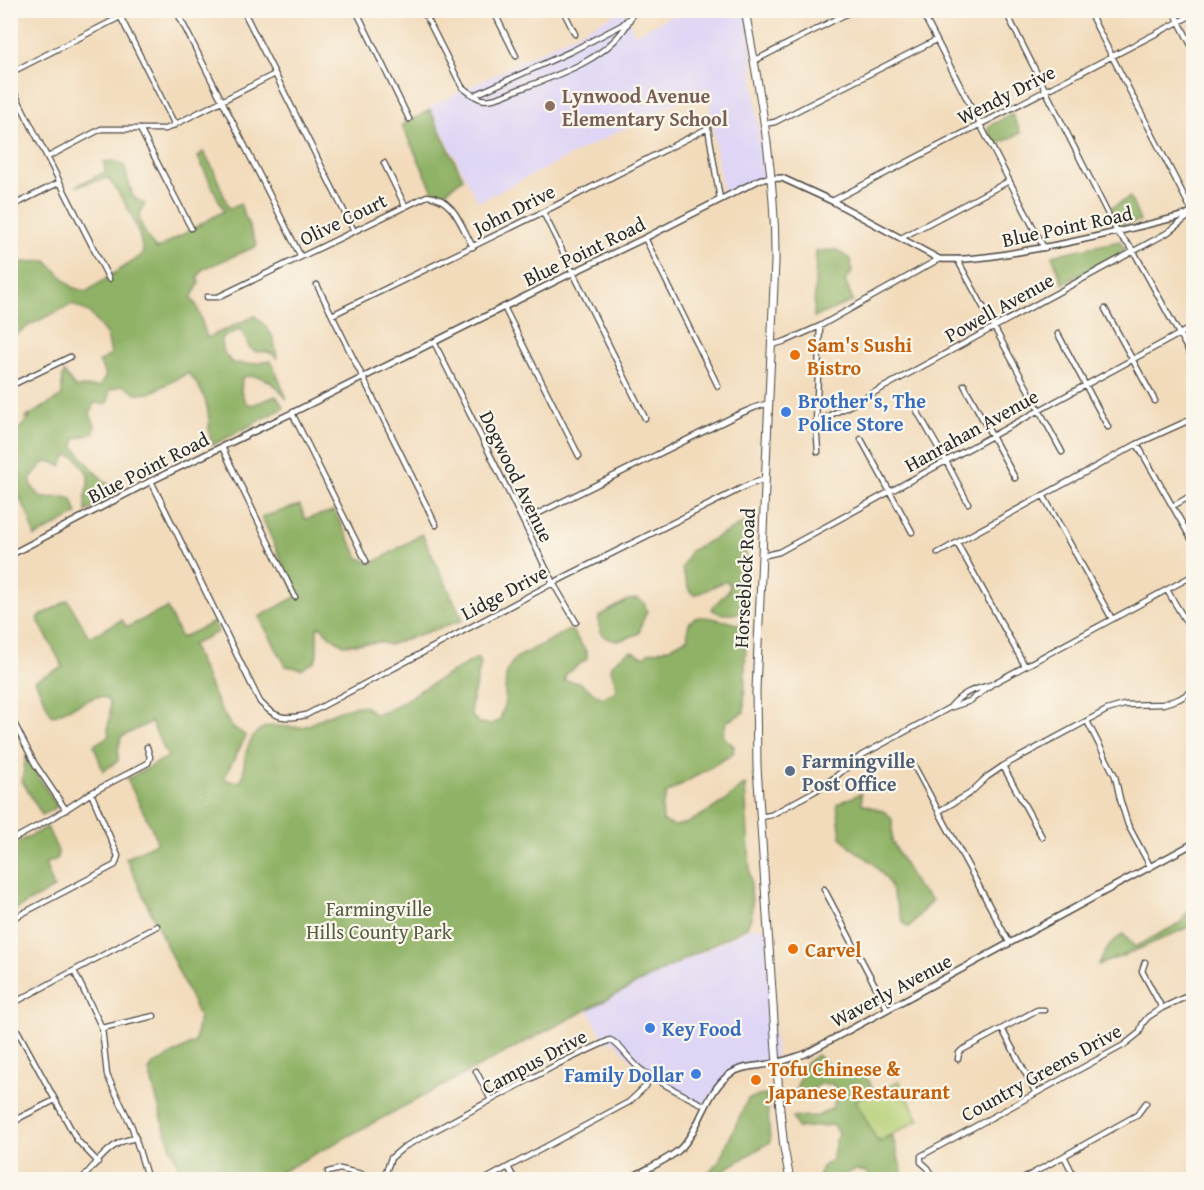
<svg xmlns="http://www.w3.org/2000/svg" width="1204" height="1190" viewBox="0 0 1204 1190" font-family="'Gentium Book Plus',serif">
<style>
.built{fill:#dfd5f5}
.green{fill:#b5cf74;stroke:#707d50;stroke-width:1.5}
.forest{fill:#90b266;stroke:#5e6e48;stroke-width:1.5}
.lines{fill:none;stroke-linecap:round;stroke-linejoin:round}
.minor-casing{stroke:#494541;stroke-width:7}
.tertiary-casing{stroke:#494541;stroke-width:8}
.primary-casing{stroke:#494541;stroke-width:9}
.minor{stroke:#fff;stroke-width:4.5}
.tertiary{stroke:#fff;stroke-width:5}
.primary{stroke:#fff;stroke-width:7}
.education-dot{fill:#8d6e63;stroke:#fbf7ec;stroke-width:2}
.food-dot{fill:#e8710a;stroke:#fbf7ec;stroke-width:2}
.shop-dot{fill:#3f7fe0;stroke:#fbf7ec;stroke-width:2}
.service-dot{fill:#5c6f8a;stroke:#fbf7ec;stroke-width:2}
.labels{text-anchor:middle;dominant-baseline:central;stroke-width:4.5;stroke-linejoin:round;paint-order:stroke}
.street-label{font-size:20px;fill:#2b2b2b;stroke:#fbf7ec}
.education-label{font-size:20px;font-weight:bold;fill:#785e54;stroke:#fbf7ec;text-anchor:start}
.food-label{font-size:20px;font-weight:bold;fill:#c56008;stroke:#fbf7ec;text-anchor:start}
.shop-label{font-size:20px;font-weight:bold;fill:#366cbe;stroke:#fbf7ec;text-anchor:start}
.service-label{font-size:20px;font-weight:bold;fill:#4e5e75;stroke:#fbf7ec;text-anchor:start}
.park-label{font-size:20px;fill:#545c41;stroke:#fbf7ec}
</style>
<rect width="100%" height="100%" fill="#fbf7ec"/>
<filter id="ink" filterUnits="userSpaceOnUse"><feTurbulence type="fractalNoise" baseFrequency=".0167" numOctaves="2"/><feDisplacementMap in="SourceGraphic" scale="12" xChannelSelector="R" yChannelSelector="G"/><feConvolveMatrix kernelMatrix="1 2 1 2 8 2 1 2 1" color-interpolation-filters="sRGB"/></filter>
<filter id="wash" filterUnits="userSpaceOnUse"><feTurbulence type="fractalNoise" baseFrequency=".008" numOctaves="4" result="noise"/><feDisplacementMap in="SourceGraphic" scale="24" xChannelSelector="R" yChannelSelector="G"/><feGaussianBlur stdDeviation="1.35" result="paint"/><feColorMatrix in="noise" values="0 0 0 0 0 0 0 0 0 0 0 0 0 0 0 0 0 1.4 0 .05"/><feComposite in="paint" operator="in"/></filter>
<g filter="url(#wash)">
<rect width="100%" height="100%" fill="#f2dbbb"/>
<path class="built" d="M 621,11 L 623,11 L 635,34 L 671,16 L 668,11 L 747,11 L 763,177 L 723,196 L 707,87 L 478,202 L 430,107 Z
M 767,927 L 776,1063 L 732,1072 L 706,1106 L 640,1069 L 615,1042 L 605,1041 L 588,1010 L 750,928 Z"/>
<path class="green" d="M 899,1081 L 919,1120 L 878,1142 L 855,1100 L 861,1096 L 875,1093 Z"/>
<path class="forest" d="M 430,110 L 463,178 L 440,196 L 434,193 L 402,125 Z
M 1012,114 L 1021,133 L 996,145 L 988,130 L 989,126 Z
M 203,152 L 213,168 L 229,209 L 240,204 L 257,246 L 203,269 L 198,277 L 199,284 L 191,298 L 197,306 L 207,338 L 255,316 C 272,332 274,335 277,358 C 270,351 266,351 256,352 L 249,347 L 241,329 L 221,338 L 224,353 L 232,363 L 250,364 L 271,361 L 287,399 C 274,383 264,373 242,377 L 241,392 L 246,403 L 252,405 L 276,396 L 284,408 L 213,445 C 209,436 209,431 209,421 C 208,403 201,386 188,373 L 150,393 L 136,394 L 123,385 L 110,390 L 108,402 L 104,404 L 94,403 L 90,414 L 95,425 L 94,433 L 75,439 L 74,447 L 97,474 L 114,490 L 114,495 L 86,512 L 85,497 L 88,485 L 88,474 L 76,457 L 67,455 L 61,466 L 49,461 L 42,464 L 30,479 L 32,487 L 42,498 L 65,497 L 72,499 L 77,514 L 35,537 L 28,514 L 11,483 L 11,437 L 30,418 L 25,418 L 62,396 L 62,377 L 64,373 L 75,387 L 99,387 L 106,376 L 99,362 L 111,355 L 107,335 L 89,312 L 72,304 L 30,325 L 11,338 L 11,263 L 47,261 L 72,287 L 86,292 L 138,258 L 143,253 C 140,227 124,199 108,178 L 76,186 L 105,172 L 104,162 L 113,161 L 124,166 L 133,197 L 145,204 C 145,205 140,212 140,213 C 137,222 150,244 157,249 L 224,211 L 198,157 Z
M 1130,197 L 1140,221 L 1119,225 L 1109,209 Z
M 1120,241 L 1126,250 L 1063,284 L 1052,255 Z
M 837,250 L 851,260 L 852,272 L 845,281 L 853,301 L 814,317 L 816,251 Z
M 300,505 L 305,519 L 334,511 L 359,558 L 372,564 L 422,534 L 463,620 L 389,645 L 380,642 L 344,645 L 331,637 L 320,626 L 317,628 L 317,654 L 315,661 L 302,669 L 286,666 L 259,617 L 297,596 L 262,517 Z
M 748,521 L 742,613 C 731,614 721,616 711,609 L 728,591 L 730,585 L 726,581 C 715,585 705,592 694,595 L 689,590 L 682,569 L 690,551 Z
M 638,599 L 644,603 L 647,611 L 643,620 L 639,633 C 620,643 596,646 599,616 L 628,600 Z
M 68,600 L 89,637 L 122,620 L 127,627 L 167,608 L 181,638 L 214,622 L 218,632 L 192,645 L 219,707 L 231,726 L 246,736 L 224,778 C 230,782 234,782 241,781 C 245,773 243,766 245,758 C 246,750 251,738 257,732 C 269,721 288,729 302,727 C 312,725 319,719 328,715 C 335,712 352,706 359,706 C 366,705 371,711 375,715 C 393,710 406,699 421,690 C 438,680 455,671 471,661 L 479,658 L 481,663 L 471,704 L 471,715 L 479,723 L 491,724 L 500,720 C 501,715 503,711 504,706 C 508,687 500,674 516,658 L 569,630 L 572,631 L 587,653 L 587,659 L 566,674 L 564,681 L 578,682 L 602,698 L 616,691 L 615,681 L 610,667 C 613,663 627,651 632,651 C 638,652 638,657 646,656 L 648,653 L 669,648 L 688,638 C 685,615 698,615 716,619 C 726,621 735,622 744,627 L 746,635 L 744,712 L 726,722 L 723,735 L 726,739 L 734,746 L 733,754 L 667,793 L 662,807 L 663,821 L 674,826 L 688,823 L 724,802 L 738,789 L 745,785 L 752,904 L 751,917 L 747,927 L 542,1033 L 268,1179 L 183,1179 L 166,1133 L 149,1071 L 153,1065 L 195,1042 L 199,1016 L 126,858 L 156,843 L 156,837 L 127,779 L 168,757 L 151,722 L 121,737 L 118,751 L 118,761 L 103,771 L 94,745 L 109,736 C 108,731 108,725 109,721 C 111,707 113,695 95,697 L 52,716 L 35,680 L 63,667 L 37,618 Z
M 26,756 L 57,807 L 42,815 L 22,781 Z
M 861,793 L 862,804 L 885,812 L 892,819 L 892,841 L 916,886 L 932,900 L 909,927 L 904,924 L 888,881 L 873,863 L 850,847 L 841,837 L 837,804 Z
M 47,827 L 58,851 L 57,859 L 45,864 L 54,888 L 11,912 L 11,846 Z
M 1193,903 L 1193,925 L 1130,953 L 1098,965 L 1110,944 L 1123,934 L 1135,947 L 1178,924 L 1181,922 Z
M 817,1055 L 841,1076 L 862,1069 L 875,1093 L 861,1096 L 856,1101 L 878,1142 L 892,1135 L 904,1179 L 871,1179 L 866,1172 L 855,1170 L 833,1179 L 817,1179 L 822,1167 L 832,1160 L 838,1133 L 833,1125 L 797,1128 L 793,1117 L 818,1116 L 833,1107 L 837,1094 L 833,1084 L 820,1084 L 798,1100 L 796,1089 L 805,1064 Z
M 767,1094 L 770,1142 L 722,1171 L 721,1179 L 701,1179 L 718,1163 L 748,1099 Z"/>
</g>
<g filter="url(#ink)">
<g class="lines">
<g class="minor-casing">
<path id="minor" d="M 117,10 L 175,125
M 176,10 L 301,257
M 243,10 L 354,231
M 356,10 L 409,119
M 423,10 L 462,87 C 467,91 475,97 481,99 C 492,102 507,94 517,90 C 556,76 613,58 631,17 L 629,10
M 493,10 L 516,56
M 563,10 L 575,34
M 921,10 L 1044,248
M 1005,10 L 1117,232 L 1133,250 L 1194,361
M 1173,10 L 1194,51
M 754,61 L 854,10
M 10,73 L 134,10
M 10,84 L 109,279
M 475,95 L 572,51 L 622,25 L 628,19
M 764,124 L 775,122 L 936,40
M 140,129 L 191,228
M 48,157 L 101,129 L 166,129 L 275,74
M 384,163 L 405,206
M 832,201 L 1194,14
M 10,207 L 60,182
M 543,212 L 645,418
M 645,238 L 718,386
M 901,238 L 1009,181
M 957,259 L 1062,452
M 317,285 L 436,525
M 207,297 L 218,297 L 427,196 C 454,198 461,226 473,247
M 504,307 L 579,456
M 1105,309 L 1155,401
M 332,315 L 543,212 L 708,128 L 720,199
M 1058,334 L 1108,427
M 434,342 L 523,521 L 553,583 L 576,622
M 772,345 L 786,341 L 820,326 L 939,259
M 964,385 L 1015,478
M 10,386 L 70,357
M 917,411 L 946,461 L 968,503
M 292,413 L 366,561
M 816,422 L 853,404 L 1167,233 L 1193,213 L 1088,10
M 861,439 L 912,532
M 1137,444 L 1194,544
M 222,447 L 295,597
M 818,452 L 816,422 L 820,326
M 151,481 L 260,702 C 275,718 284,720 306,715 L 553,583 L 748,485 L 766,479
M 1043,495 L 1112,619
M 1173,506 L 1194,494
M 523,521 L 737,415 L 756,407 L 769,403
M 957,543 L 1025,666
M 938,553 L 1137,444 L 1194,418
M 762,556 L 779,552 L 1194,326
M 1167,590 L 1194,635
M 951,706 C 963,692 972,690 990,685
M 10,715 L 35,764 L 66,810
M 1087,721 L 1115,776 L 1120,799 L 1128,825 L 1150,866
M 912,762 L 1009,942
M 1003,766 L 1042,837
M 939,811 L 969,794 L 987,777 L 1003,766 L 1107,710 L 1124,705 L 1163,704 L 1179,699 L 1194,690
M 760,817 L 771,815 L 815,791 L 834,778 L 862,755 L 949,708 L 970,701 L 992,684 L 1194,575
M 10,841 L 54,817 L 91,793 L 148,763 L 150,757 L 147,747
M 824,889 L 887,1008
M 10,920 L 115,865 L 118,856 L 91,793
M 1145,962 L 1142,971 L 1162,1008
M 74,971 L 102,1028 L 107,1075 L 132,1127 L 148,1180
M 10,1005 L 157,926
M 10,1017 L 77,1140 L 98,1162
M 102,1028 L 154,1016
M 1002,1029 L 1036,1093
M 958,1059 L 959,1053 L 962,1050 L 1037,1010 L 1044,1010
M 476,1071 L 491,1100
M 10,1127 L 21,1117 L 55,1100
M 1064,1156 L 1076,1180
M 508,1167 L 515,1180
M 328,1172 L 340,1169 L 383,1179
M 81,1180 C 93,1167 106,1149 121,1142 C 126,1140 131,1139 136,1138
M 383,1180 L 391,1158 L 404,1147 L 558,1064 L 610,1040 C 619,1043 630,1061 640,1069 C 661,1084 683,1095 706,1106
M 484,1180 L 629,1102 L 646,1086 L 651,1076
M 935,1180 L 928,1168 L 921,1162 L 921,1156 L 1124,1045 L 1139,1033 L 1143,1023 L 1148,1017 L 1162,1008 L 1194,993
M 1021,1180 L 1137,1115 L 1146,1103"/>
</g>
<g class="tertiary-casing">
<path id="tertiary" d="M 10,555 L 151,481 L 292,413 L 574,272 L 645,238 L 761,179 L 782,178 L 832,201 L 939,259 C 973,261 1007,254 1040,248 C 1092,239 1142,226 1194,213
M 627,1180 C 642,1171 666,1161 679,1150 C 701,1129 705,1092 730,1074 C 743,1065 759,1067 774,1063 C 785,1061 795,1057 805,1054 L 1194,843"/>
</g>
<g class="primary-casing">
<path id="primary" d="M 745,10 C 760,93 776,177 775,262 L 756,690 L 757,767 L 780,1110 L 784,1148 L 790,1180"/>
</g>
<use href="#minor" class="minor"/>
<use href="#tertiary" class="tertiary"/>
<use href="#primary" class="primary"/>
</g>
</g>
<circle class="education-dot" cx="550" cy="106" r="6"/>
<g class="food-dot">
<circle cx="795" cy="355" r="6"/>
<circle cx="793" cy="949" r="6"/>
<circle cx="756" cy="1080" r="6"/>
</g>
<g class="shop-dot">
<circle cx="786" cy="412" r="6"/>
<circle cx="650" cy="1028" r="6"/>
<circle cx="696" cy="1074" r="6"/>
</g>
<circle class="service-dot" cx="790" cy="771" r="6"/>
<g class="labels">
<g class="street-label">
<text transform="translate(1006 94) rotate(-27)">Wendy Drive</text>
<text transform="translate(514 209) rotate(-27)">John Drive</text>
<text transform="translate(343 219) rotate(-26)">Olive Court</text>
<text transform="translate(1067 226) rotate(-12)">Blue Point Road</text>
<text transform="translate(584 251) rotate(-26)">Blue Point Road</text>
<text transform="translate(999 307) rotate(-29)">Powell Avenue</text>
<text transform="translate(971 430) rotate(-29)">Hanrahan Avenue</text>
<text transform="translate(148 467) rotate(-27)">Blue Point Road</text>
<text transform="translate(517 476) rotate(64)">Dogwood Avenue</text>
<text transform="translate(744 578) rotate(-87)">Horseblock Road</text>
<text transform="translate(504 592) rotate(-28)">Lidge Drive</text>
<text transform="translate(891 990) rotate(-28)">Waverly Avenue</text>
<text transform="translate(534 1061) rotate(-28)">Campus Drive</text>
<text transform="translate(1041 1072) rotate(-29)">Country Greens Drive</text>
</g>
<g class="education-label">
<text x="562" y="95">Lynwood Avenue<tspan x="562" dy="23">Elementary School</tspan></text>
</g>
<g class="food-label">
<text x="807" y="344">Sam's Sushi<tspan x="807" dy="23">Bistro</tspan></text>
<text x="805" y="949">Carvel</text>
<text x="768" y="1068">Tofu Chinese &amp;<tspan x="768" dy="23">Japanese Restaurant</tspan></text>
</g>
<g class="shop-label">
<text x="798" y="400">Brother's, The<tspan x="798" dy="23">Police Store</tspan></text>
<text x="662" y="1028">Key Food</text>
<text x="684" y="1074" text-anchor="end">Family Dollar</text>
</g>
<g class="service-label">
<text x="802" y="760">Farmingville<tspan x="802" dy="23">Post Office</tspan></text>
</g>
<g class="park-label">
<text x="379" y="908">Farmingville<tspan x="379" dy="23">Hills County Park</tspan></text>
</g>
</g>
<rect width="1204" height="1190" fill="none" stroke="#fbf7ec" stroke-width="36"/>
</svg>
